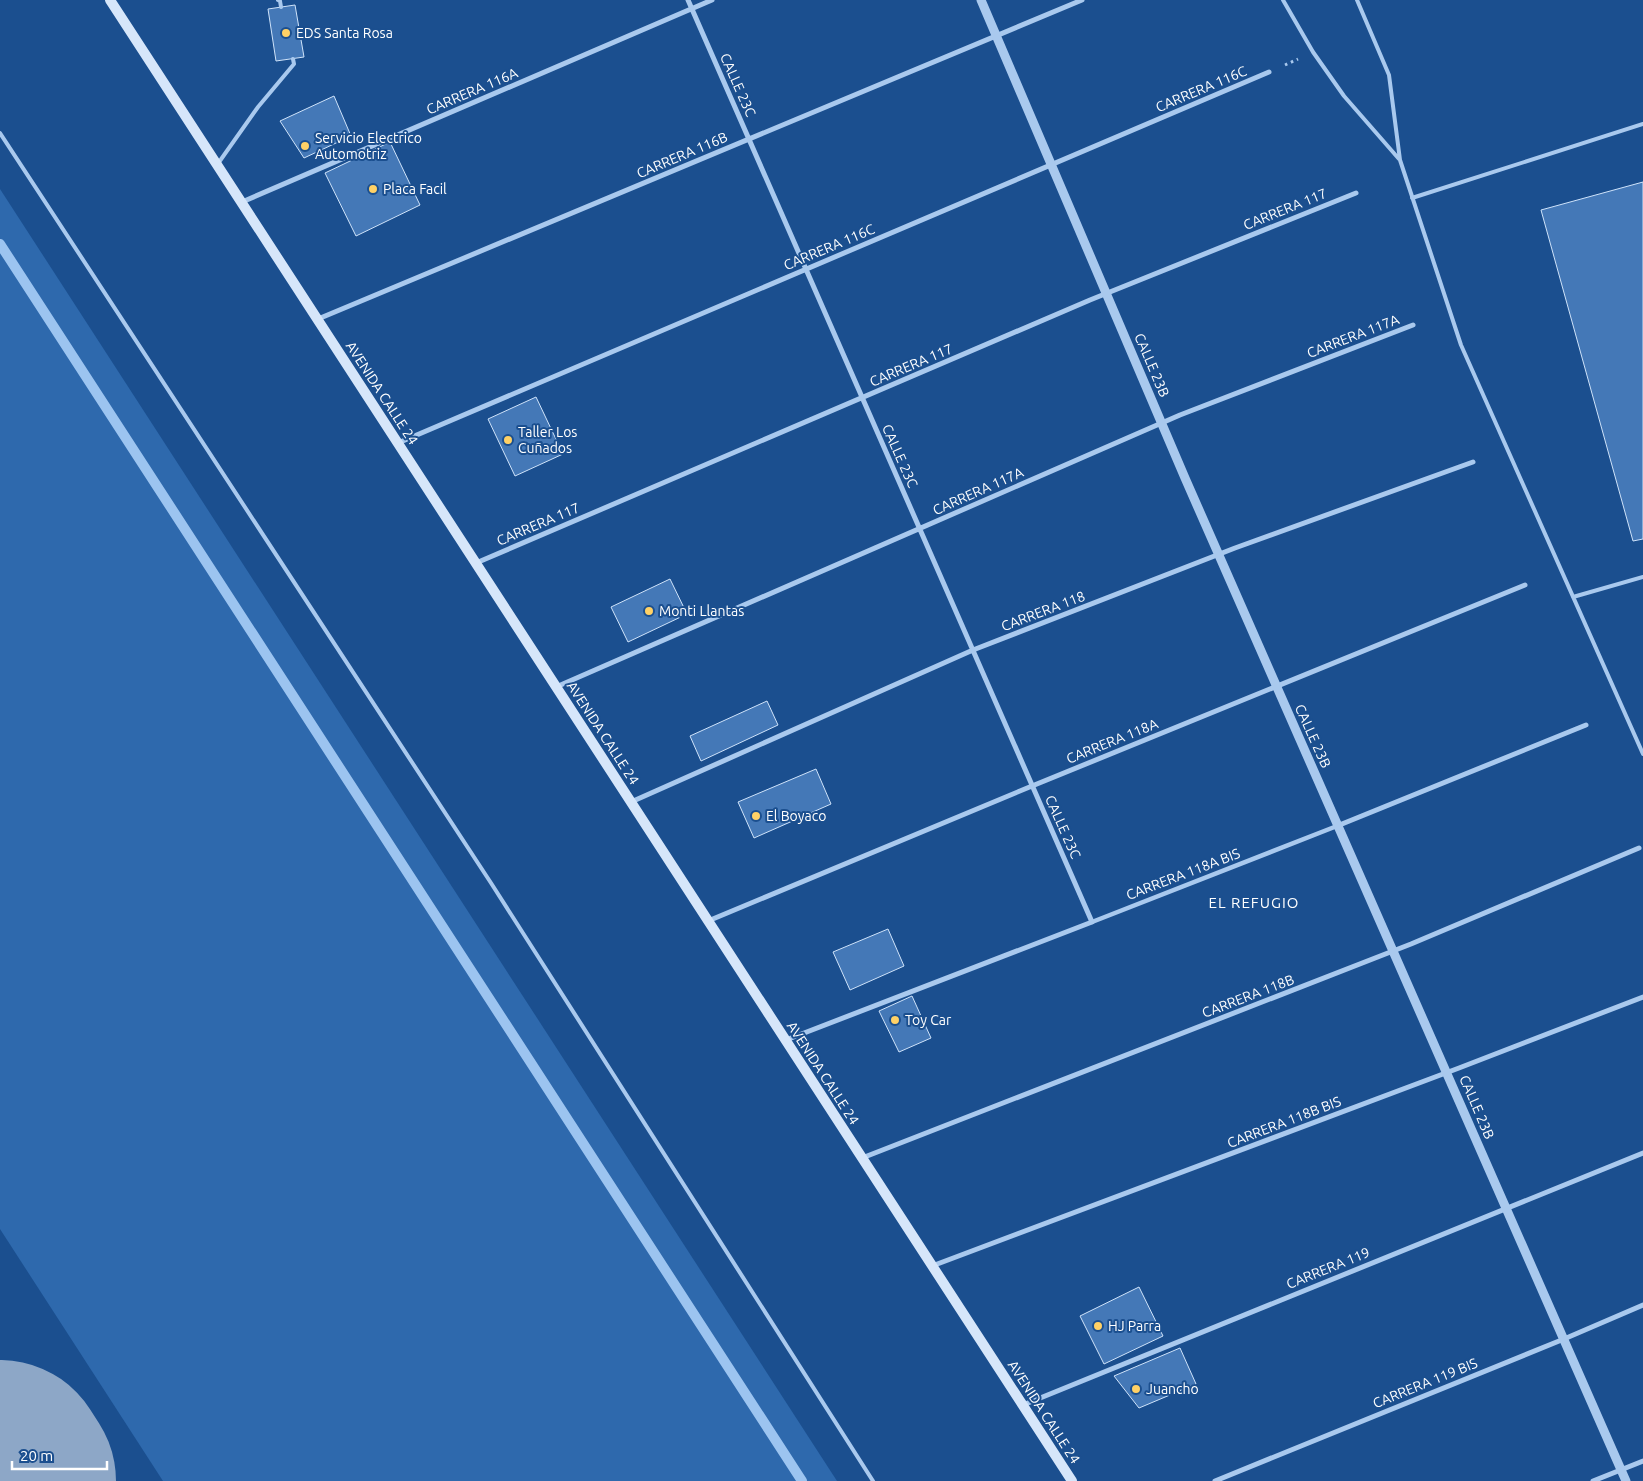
<svg xmlns="http://www.w3.org/2000/svg" width="1643" height="1481" viewBox="0 0 1643 1481" font-family="Ubuntu,sans-serif">
<style>
.green{fill:#2e69ad}
.lines{fill:none;stroke-linecap:round;stroke-linejoin:round}
.stream{stroke:#9cc4f0;stroke-width:10}
.runway{stroke:#8da7c7;stroke-width:214}
.building{fill:#4478b7;stroke:#cfe3fa}
.path{stroke:#a9c9ee;stroke-width:3;stroke-dasharray:2.5 4;stroke-linecap:butt}
.service{stroke:#a9c9ee;stroke-width:4}
.pedestrian{stroke:#a9c9ee;stroke-width:4.5}
.minor{stroke:#a9c9ee;stroke-width:5}
.tertiary{stroke:#a9c9ee;stroke-width:9}
.secondary{stroke:#d6e6fa;stroke-width:10}
.poi-dot{fill:#ffd166;stroke:#1b4f8f;stroke-width:2}
.labels{text-anchor:middle;dominant-baseline:central;stroke-width:4;stroke-linejoin:round;paint-order:stroke}
.poi-label{font-size:14px;fill:#fff;stroke:#1b4f8f;text-anchor:start}
.street-label{font-size:14px;fill:#fff;stroke:#1b4f8f}
.neighbourhood-label{font-size:15px;letter-spacing:1px;fill:#fff;stroke:#1b4f8f}
</style>
<rect width="100%" height="100%" fill="#1b4f8f"/>
<path class="green" d="M 0,189 L 837,1481 L 163,1481 L 0,1229 Z"/>
<g class="lines">
<path class="stream" d="M 0,244 L 802,1481"/>
<path class="runway" d="M 0,1467 L 9,1481"/>
</g>
<path class="building" d="M 295,5 L 304,57 L 276,61 L 268,9 Z
M 334,96 L 351,136 L 304,158 L 280,121 Z
M 390,142 L 420,205 L 356,236 L 325,173 Z
M 1643,182 L 1643,539 L 1633,541 L 1541,210 Z
M 536,397 L 563,454 L 515,476 L 488,419 Z
M 670,579 L 687,614 L 628,642 L 611,607 Z
M 767,701 L 778,725 L 701,761 L 690,736 Z
M 816,769 L 831,804 L 754,838 L 738,802 Z
M 888,929 L 904,966 L 850,990 L 833,952 Z
M 912,996 L 931,1038 L 899,1052 L 879,1011 Z
M 1139,1287 L 1163,1336 L 1104,1364 L 1080,1316 Z
M 1180,1348 L 1196,1384 L 1139,1408 L 1114,1376 Z"/>
<g class="lines">
<path class="path" d="M 1285,65 L 1298,59"/>
<path class="service" d="M 278,0 L 280,1 L 281,7
M 1283,0 L 1313,52 L 1344,96 L 1399,159
M 1357,0 L 1389,75 L 1400,160 L 1461,345 L 1643,754
M 0,133 L 491,883 L 873,1481
M 217,165 L 258,107 L 294,64 L 293,59
M 1412,198 L 1643,124
M 1573,597 L 1643,577"/>
<path class="pedestrian" d="M 1092,922 L 1337,826"/>
<path class="minor" d="M 688,0 L 1092,922 L 786,1040
M 242,202 L 712,0
M 318,319 L 1082,0
M 398,443 L 1269,72
M 476,563 L 1090,300 L 1356,193
M 556,687 L 1180,415 L 1413,325
M 631,802 L 973,650 L 1235,548 L 1473,462
M 1337,826 L 1586,725
M 708,921 L 1032,786 L 1525,585
M 862,1158 L 1411,944 L 1639,848
M 932,1266 L 1459,1068 L 1643,997
M 1023,1405 L 1643,1153
M 1215,1481 L 1564,1339 L 1643,1305
M 1593,1481 L 1643,1461"/>
<path class="tertiary" d="M 981,0 L 1185,478 L 1626,1481"/>
<path class="secondary" d="M 110,0 L 1072,1481"/>
</g>
<g class="poi-dot">
<circle cx="286" cy="33" r="5"/>
<circle cx="305" cy="146" r="5"/>
<circle cx="373" cy="189" r="5"/>
<circle cx="508" cy="440" r="5"/>
<circle cx="649" cy="611" r="5"/>
<circle cx="756" cy="816" r="5"/>
<circle cx="895" cy="1020" r="5"/>
<circle cx="1098" cy="1326" r="5"/>
<circle cx="1136" cy="1389" r="5"/>
</g>
<g class="labels">
<g class="poi-label">
<text x="296" y="33">EDS Santa Rosa</text>
<text x="315" y="138">Servicio Electrico<tspan x="315" dy="16">Automotriz</tspan></text>
<text x="383" y="189">Placa Facil</text>
<text x="518" y="432">Taller Los<tspan x="518" dy="16">Cuñados</tspan></text>
<text x="659" y="611">Monti Llantas</text>
<text x="766" y="816">El Boyaco</text>
<text x="905" y="1020">Toy Car</text>
<text x="1108" y="1326">HJ Parra</text>
<text x="1146" y="1389">Juancho</text>
</g>
<g class="street-label">
<text transform="translate(738 85) rotate(66)">CALLE 23C</text>
<text transform="translate(1201 89) rotate(-23)">CARRERA 116C</text>
<text transform="translate(472 91) rotate(-23)">CARRERA 116A</text>
<text transform="translate(682 155) rotate(-23)">CARRERA 116B</text>
<text transform="translate(1285 209) rotate(-22)">CARRERA 117</text>
<text transform="translate(829 247) rotate(-23)">CARRERA 116C</text>
<text transform="translate(1353 336) rotate(-21)">CARRERA 117A</text>
<text transform="translate(911 365) rotate(-23)">CARRERA 117</text>
<text transform="translate(1152 365) rotate(67)">CALLE 23B</text>
<text transform="translate(382 393) rotate(57)">AVENIDA CALLE 24</text>
<text transform="translate(900 456) rotate(66)">CALLE 23C</text>
<text transform="translate(978 491) rotate(-24)">CARRERA 117A</text>
<text transform="translate(538 524) rotate(-23)">CARRERA 117</text>
<text transform="translate(1043 611) rotate(-21)">CARRERA 118</text>
<text transform="translate(603 733) rotate(57)">AVENIDA CALLE 24</text>
<text transform="translate(1313 736) rotate(66)">CALLE 23B</text>
<text transform="translate(1112 741) rotate(-22)">CARRERA 118A</text>
<text transform="translate(1063 827) rotate(66)">CALLE 23C</text>
<text transform="translate(1183 874) rotate(-21)">CARRERA 118A BIS</text>
<text transform="translate(1248 996) rotate(-21)">CARRERA 118B</text>
<text transform="translate(823 1073) rotate(57)">AVENIDA CALLE 24</text>
<text transform="translate(1477 1107) rotate(67)">CALLE 23B</text>
<text transform="translate(1284 1122) rotate(-21)">CARRERA 118B BIS</text>
<text transform="translate(1328 1268) rotate(-22)">CARRERA 119</text>
<text transform="translate(1425 1383) rotate(-22)">CARRERA 119 BIS</text>
<text transform="translate(1044 1412) rotate(57)">AVENIDA CALLE 24</text>
</g>
<g class="neighbourhood-label">
<text x="1254" y="902">EL REFUGIO</text>
</g>
</g>
<path d="M12 1461v8h95v-8" fill="none" stroke="#ffffff" stroke-width="2.5"/>
<text x="20" y="1461" font-size="15" fill="#ffffff" stroke="#1b4f8f" stroke-width="4" paint-order="stroke">20 m</text>
</svg>
